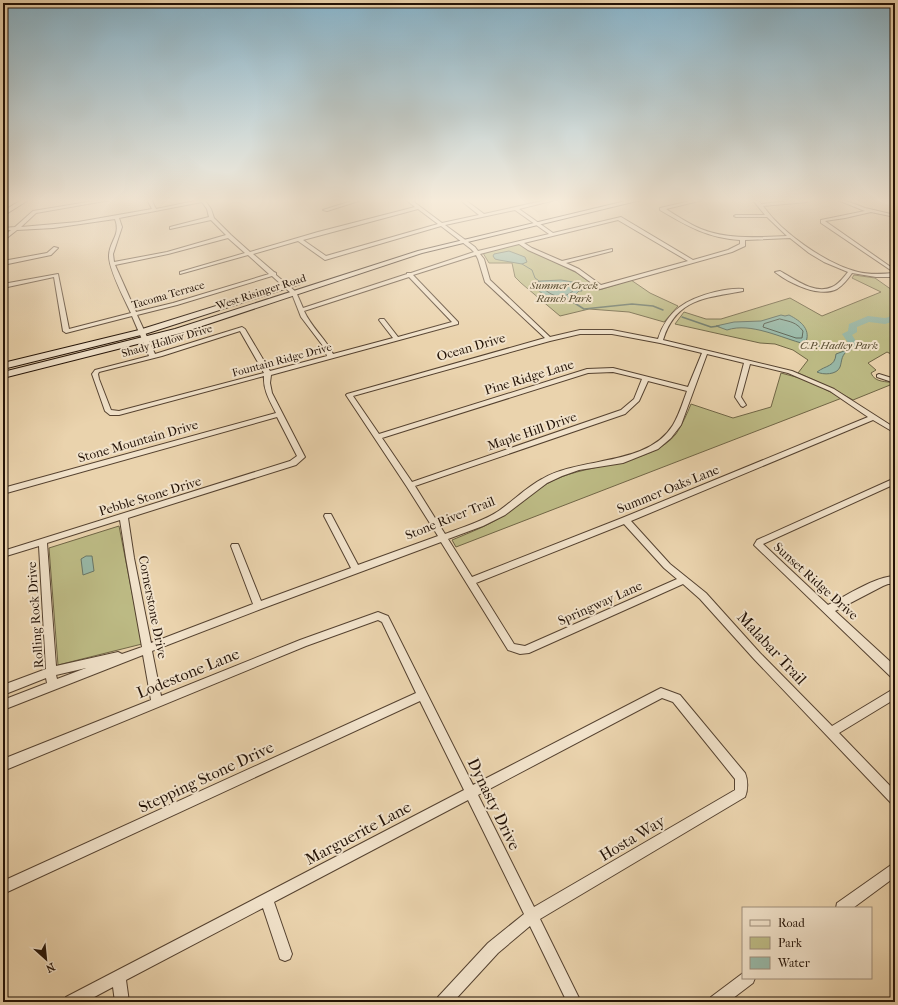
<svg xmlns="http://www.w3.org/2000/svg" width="898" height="1005" viewBox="0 0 898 1005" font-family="'IM FELL French Canon',serif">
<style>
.green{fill:#bdbb85;stroke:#706646}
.water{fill:#98b8a7;stroke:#697667}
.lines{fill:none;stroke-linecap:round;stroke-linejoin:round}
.shore{stroke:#5e6556;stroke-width:1}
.stream-far1{stroke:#697667;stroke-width:1}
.stream{stroke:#697667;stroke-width:1.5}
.river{fill:#98b8a7;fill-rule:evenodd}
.street-casing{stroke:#554230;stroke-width:2}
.secondary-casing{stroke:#231206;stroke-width:2}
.street{fill:#f1e2ca;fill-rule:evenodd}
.secondary{fill:#f1e2ca;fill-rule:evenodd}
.labels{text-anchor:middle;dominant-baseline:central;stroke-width:4;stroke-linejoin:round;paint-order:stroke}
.far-park-label{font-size:11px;font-style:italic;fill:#594d32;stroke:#f1e2ca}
.far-street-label{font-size:11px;fill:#231206;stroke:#f1e2ca}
.street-label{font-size:13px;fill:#231206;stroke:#f1e2ca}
.near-street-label{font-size:16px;fill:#231206;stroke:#f1e2ca}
</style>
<rect width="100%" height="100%" fill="#ead3ad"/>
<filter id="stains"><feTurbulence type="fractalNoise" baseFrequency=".005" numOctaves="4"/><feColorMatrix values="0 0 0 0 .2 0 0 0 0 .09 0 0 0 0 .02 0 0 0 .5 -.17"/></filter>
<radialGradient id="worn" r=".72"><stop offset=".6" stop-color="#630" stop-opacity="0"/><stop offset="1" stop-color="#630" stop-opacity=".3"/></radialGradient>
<path class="green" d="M 519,244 L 577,273 L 592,284 L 592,286 L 599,290 L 631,280 L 650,293 L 678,306 L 664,322 L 629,312 L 589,309 L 560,316 L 521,283 L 515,277 L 512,263 L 489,263 L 483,253 Z
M 854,275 L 875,278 L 892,290 L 895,290 L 895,356 L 887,352 L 868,363 L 876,370 L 871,373 C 875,383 886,381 895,383 L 853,400 L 825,385 L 798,373 L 808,360 L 793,350 L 775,344 L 760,343 L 675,324 L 684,312 L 706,319 L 721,319 L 790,298 L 822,316 L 881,292 L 852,278 Z
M 781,373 L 807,380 L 842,398 L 456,547 L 452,540 C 471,532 490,525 507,513 C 523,503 537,488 554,480 C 590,463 651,465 676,434 C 682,425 687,414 691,404 L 733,418 L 771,407 Z
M 119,526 L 142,644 L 58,665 L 49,548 Z"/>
<path class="water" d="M 509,251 L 525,257 L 527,262 L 522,264 L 499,260 L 495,259 L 493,256 L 494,254 Z
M 561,280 L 573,282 L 580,286 L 582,291 L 579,291 L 570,300 C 553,303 543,295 531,284 L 540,281 Z
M 781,315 L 785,316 L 789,315 C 801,321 812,330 805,344 C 781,338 751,322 727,330 L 716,326 L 734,322 L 761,321 Z
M 844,351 L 846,352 C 841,357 842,361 840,367 C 837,375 823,375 817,372 C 826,365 835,367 836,354 Z
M 86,556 L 92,556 L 94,571 L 83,575 L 81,559 Z"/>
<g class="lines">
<path class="shore" d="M 561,284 L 572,286 L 575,289 C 564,300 554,298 543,288 L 544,285 Z
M 780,319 C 791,322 796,322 803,331 L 802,338 L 796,338 L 763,327 L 764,324 Z"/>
<path class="stream-far1" d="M 522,264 L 532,270 L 535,278 L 542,283"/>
<path class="stream" d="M 568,299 L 584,309 L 632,304 L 653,306 L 663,310
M 682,317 L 711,327 L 719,326
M 803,343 L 832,349 L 848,347
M 846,352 L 852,349 L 851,347"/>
<path class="river" d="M 895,310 L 895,321 L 885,324 L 869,322 L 857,327 L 857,332 L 852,335 L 859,346 L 854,349 L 845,349 L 843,347 L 845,345 L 849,344 L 842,334 L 848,331 L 849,324 L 868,316 L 885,318 L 889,317 L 892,311 Z"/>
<g class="street-casing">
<path id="street" d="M 106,199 L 116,199 L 36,213 L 21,227 L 78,222 L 152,209 L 147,199 L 151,199 L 156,209 L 204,199 L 211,209 L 214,218 L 231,235 L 250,252 L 318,232 L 415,207 L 405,199 L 410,199 L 442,223 L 479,215 L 459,199 L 464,199 L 484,214 L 551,199 L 559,199 L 519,209 L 553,233 L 621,217 L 693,260 L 728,250 L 740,244 L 740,240 C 708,238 687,226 660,210 L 660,208 L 699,199 L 707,199 L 666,209 C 677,216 689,224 701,229 C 728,240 759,237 787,236 L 767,217 L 736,217 L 734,216 L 736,215 L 765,215 L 752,199 L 757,199 L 761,204 L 805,199 L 807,201 L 807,202 L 763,206 C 782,233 826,264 858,272 C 870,275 882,274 895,273 L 821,223 L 821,220 L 865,211 L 835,199 L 841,199 L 865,208 L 895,215 L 895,217 L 871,212 L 845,218 L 825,221 L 895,270 L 895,277 L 876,277 L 852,273 C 848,279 843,285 837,289 C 819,298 789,283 775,272 L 780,271 C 794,279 815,295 832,287 C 839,284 843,278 848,272 L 824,262 L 809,253 L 790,238 L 745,240 L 745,246 L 732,252 L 600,289 L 575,271 L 528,250 L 519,244 L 480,254 L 484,259 L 490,280 L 550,337 L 580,330 L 612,330 L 658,339 C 667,310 687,299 715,292 C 724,290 734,288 743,289 L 743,291 C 706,298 676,298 663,340 L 792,371 L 834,389 L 895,428 L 895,433 L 873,420 L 631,521 L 670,564 L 706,593 L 760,653 L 832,726 L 895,688 L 895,699 L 839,733 L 895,791 L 895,805 L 891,803 L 754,659 L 700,599 L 683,584 L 529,653 L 520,654 L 508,650 L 441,542 L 261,609 L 152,651 L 161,696 L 300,640 L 378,612 L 388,616 L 473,785 L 657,690 L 661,688 L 680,695 L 745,773 C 748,780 748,790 745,797 L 540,919 L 581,1002 L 567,1002 L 530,926 L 498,953 L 453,1002 L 436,1002 L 438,997 L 488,943 L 524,914 L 468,800 L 274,902 L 292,954 L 290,959 L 285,961 L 280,959 L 263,908 L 126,980 L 129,1002 L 115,1002 L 113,987 L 85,1002 L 64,1002 L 66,997 L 464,790 L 420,701 L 3,894 L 3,881 L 416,693 L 382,622 L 378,620 L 306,646 L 3,771 L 3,759 L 151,700 L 143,655 L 3,710 L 3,700 L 47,683 L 46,678 L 3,695 L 3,685 L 46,669 L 39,546 L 3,557 L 3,551 L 290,461 L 297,456 L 277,417 L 3,494 L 3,488 L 276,413 C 270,401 263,390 264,376 L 119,415 L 110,415 L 105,411 L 92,374 L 95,370 L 149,356 L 132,316 L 66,333 L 63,331 L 54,277 L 3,288 L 3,284 L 58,274 L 69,329 L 131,313 C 125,300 108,268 109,255 C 110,240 121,235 115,219 L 53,228 L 17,230 L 3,241 L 3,237 L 11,230 L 3,230 L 3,228 L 15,227 L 33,211 ZM 202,202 L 207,209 L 209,217 L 170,227 L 170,229 L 211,220 L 226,235 L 167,252 L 114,262 L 113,254 L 122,227 L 119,218 ZM 418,209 L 438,224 L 326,256 L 303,240 ZM 515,210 L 549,234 L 478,251 L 475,247 L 445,225 ZM 618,220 L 688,261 L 601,285 L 579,269 L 566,263 L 612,251 L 612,249 L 562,261 L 532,248 L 524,243 ZM 441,226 L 471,249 L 474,252 L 411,273 L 407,273 L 407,274 L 303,308 L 296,292 L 276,275 L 276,273 L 274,272 L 253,254 L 298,241 L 325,260 ZM 228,238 L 245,253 L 180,272 L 180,274 L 248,255 L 269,274 L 173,303 L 136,312 L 115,265 L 168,254 ZM 476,255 L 478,259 L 485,282 L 545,338 L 347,394 L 346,395 L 407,487 L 438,536 L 358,565 L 331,514 L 325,514 L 324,516 L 351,568 L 261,601 L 239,546 L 238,544 L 232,544 L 231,546 L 253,604 L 151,643 L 134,558 L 128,518 L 296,465 L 305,457 L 272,393 L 270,383 L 271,375 L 458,324 L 458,322 L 413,275 ZM 272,276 L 292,294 L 301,317 L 323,346 L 327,356 L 270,371 L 245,329 L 242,327 L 155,354 L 137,315 L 177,305 ZM 409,277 L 452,322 L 398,337 L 384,319 L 380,319 L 379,320 L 393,338 L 333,354 C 326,339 311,327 304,311 ZM 240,331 L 264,373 L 119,411 L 111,410 L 99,379 L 98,374 L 99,372 L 162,356 ZM 580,334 L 612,334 L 660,343 L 702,353 L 688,387 L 613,368 L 587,369 L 379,434 L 353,396 L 550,341 ZM 707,354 L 744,363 L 735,397 L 741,406 L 743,407 L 746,405 L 741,397 L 750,364 L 788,373 L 830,391 L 868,417 L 622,518 L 472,577 L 448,539 L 483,526 L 505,515 L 547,483 L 562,476 L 579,470 L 623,463 L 658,449 L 671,438 L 681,425 ZM 613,372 L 642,379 L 634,399 L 621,410 L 412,482 L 382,438 L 588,373 ZM 648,381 L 687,391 C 683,402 679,415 673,425 C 647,467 581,456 542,479 C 527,487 514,500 500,510 C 484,521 463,527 445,534 L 415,486 L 625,414 L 639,401 ZM 120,520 L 126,558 L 142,647 L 122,654 L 118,652 L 56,666 L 47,543 ZM 624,524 L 664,568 L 677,579 L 525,646 L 514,644 L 476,583 ZM 86,668 L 57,679 L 56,675 ZM 662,698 L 673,702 L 735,779 L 735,790 L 534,907 L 478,795 Z
M 358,199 L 365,199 L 327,211 L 323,210 Z
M 809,199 L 822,199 C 819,201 812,201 809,199 Z
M 54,247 L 58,248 L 51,255 L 3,265 L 3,261 L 47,253 Z
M 879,374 L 895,379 L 895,383 L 877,377 L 877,375 Z
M 895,478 L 895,484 L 763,544 L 828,605 C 846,596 876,576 895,576 L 895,584 L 888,584 L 883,586 L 835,611 L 895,666 L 895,679 L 891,677 L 754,545 L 757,540 Z
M 895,863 L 895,877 L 853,908 L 836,908 L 837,903 L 891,865 Z
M 743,973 L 743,978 L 755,978 L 753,983 L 728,1002 L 709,1002 L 711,997 Z"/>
</g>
<g class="secondary-casing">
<path id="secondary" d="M 23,199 L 30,199 L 3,216 L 3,211 Z
M 634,199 L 645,199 L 422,253 L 181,333 L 3,378 L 3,372 L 175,329 L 418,251 Z
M 293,282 L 296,282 L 300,284 L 145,334 L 3,369 L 3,363 L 139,330 Z"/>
</g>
<use href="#street" class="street"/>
<use href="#secondary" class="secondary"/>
</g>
<linearGradient id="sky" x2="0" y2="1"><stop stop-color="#88b6ce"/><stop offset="0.59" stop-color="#f6ebda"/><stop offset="1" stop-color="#f6ebda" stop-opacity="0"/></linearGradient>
<rect width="898" height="340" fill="url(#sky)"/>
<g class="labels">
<g class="far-park-label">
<text x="564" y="285">Summer Creek<tspan x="564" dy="13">Ranch Park</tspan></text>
<text x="839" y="345">C.P. Hadley Park</text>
</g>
<g class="far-street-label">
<text transform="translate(261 292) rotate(-18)">West Risinger Road</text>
<text transform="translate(168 295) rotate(-16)">Tacoma Terrace</text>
<text transform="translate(167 341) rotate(-16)">Shady Hollow Drive</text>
<text transform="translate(282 360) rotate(-15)">Fountain Ridge Drive</text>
</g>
<g class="street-label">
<text transform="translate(471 347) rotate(-16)">Ocean Drive</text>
<text transform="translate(529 377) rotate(-17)">Pine Ridge Lane</text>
<text transform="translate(532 431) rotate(-19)">Maple Hill Drive</text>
<text transform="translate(138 441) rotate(-16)">Stone Mountain Drive</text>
<text transform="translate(668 489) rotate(-22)">Summer Oaks Lane</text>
<text transform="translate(150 496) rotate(-17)">Pebble Stone Drive</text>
<text transform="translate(450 518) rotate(-22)">Stone River Trail</text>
<text transform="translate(816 581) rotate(42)">Sunset Ridge Drive</text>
<text transform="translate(600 603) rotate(-24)">Springway Lane</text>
<text transform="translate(153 607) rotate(79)">Cornerstone Drive</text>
<text transform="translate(35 615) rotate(-94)">Rolling Rock Drive</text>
</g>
<g class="near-street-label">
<text transform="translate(772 648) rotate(47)">Malabar Trail</text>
<text transform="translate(188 673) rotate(-22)">Lodestone Lane</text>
<text transform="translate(206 777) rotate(-25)">Stepping Stone Drive</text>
<text transform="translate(494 804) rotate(64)">Dynasty Drive</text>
<text transform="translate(358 833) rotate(-28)">Marguerite Lane</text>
<text transform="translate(632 838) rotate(-31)">Hosta Way</text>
</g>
</g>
<rect width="898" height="1005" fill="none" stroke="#ead3ad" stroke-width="16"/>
<rect x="4" y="4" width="890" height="997" fill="none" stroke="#231206" stroke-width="2"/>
<rect x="8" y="8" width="882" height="989" fill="none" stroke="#231206"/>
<rect x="742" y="907" width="130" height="72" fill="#f1e2ca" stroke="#9f8f7c"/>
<rect x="750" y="920" width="20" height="6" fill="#f1e2ca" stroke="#9f8f7c"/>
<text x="778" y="927" font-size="12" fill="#231206">Road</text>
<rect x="750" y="937" width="20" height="12" fill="#bdbb85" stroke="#9f8f7c"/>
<text x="778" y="947" font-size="12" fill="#231206">Park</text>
<rect x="750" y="957" width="20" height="12" fill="#98b8a7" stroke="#9f8f7c"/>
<text x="778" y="967" font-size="12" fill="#231206">Water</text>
<g transform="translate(46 959) rotate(153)" stroke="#f1e2ca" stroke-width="3" paint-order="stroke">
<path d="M0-3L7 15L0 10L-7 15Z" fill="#231206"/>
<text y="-6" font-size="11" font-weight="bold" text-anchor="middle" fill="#231206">N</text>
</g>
<rect width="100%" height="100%" filter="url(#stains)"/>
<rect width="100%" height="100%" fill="url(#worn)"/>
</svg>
